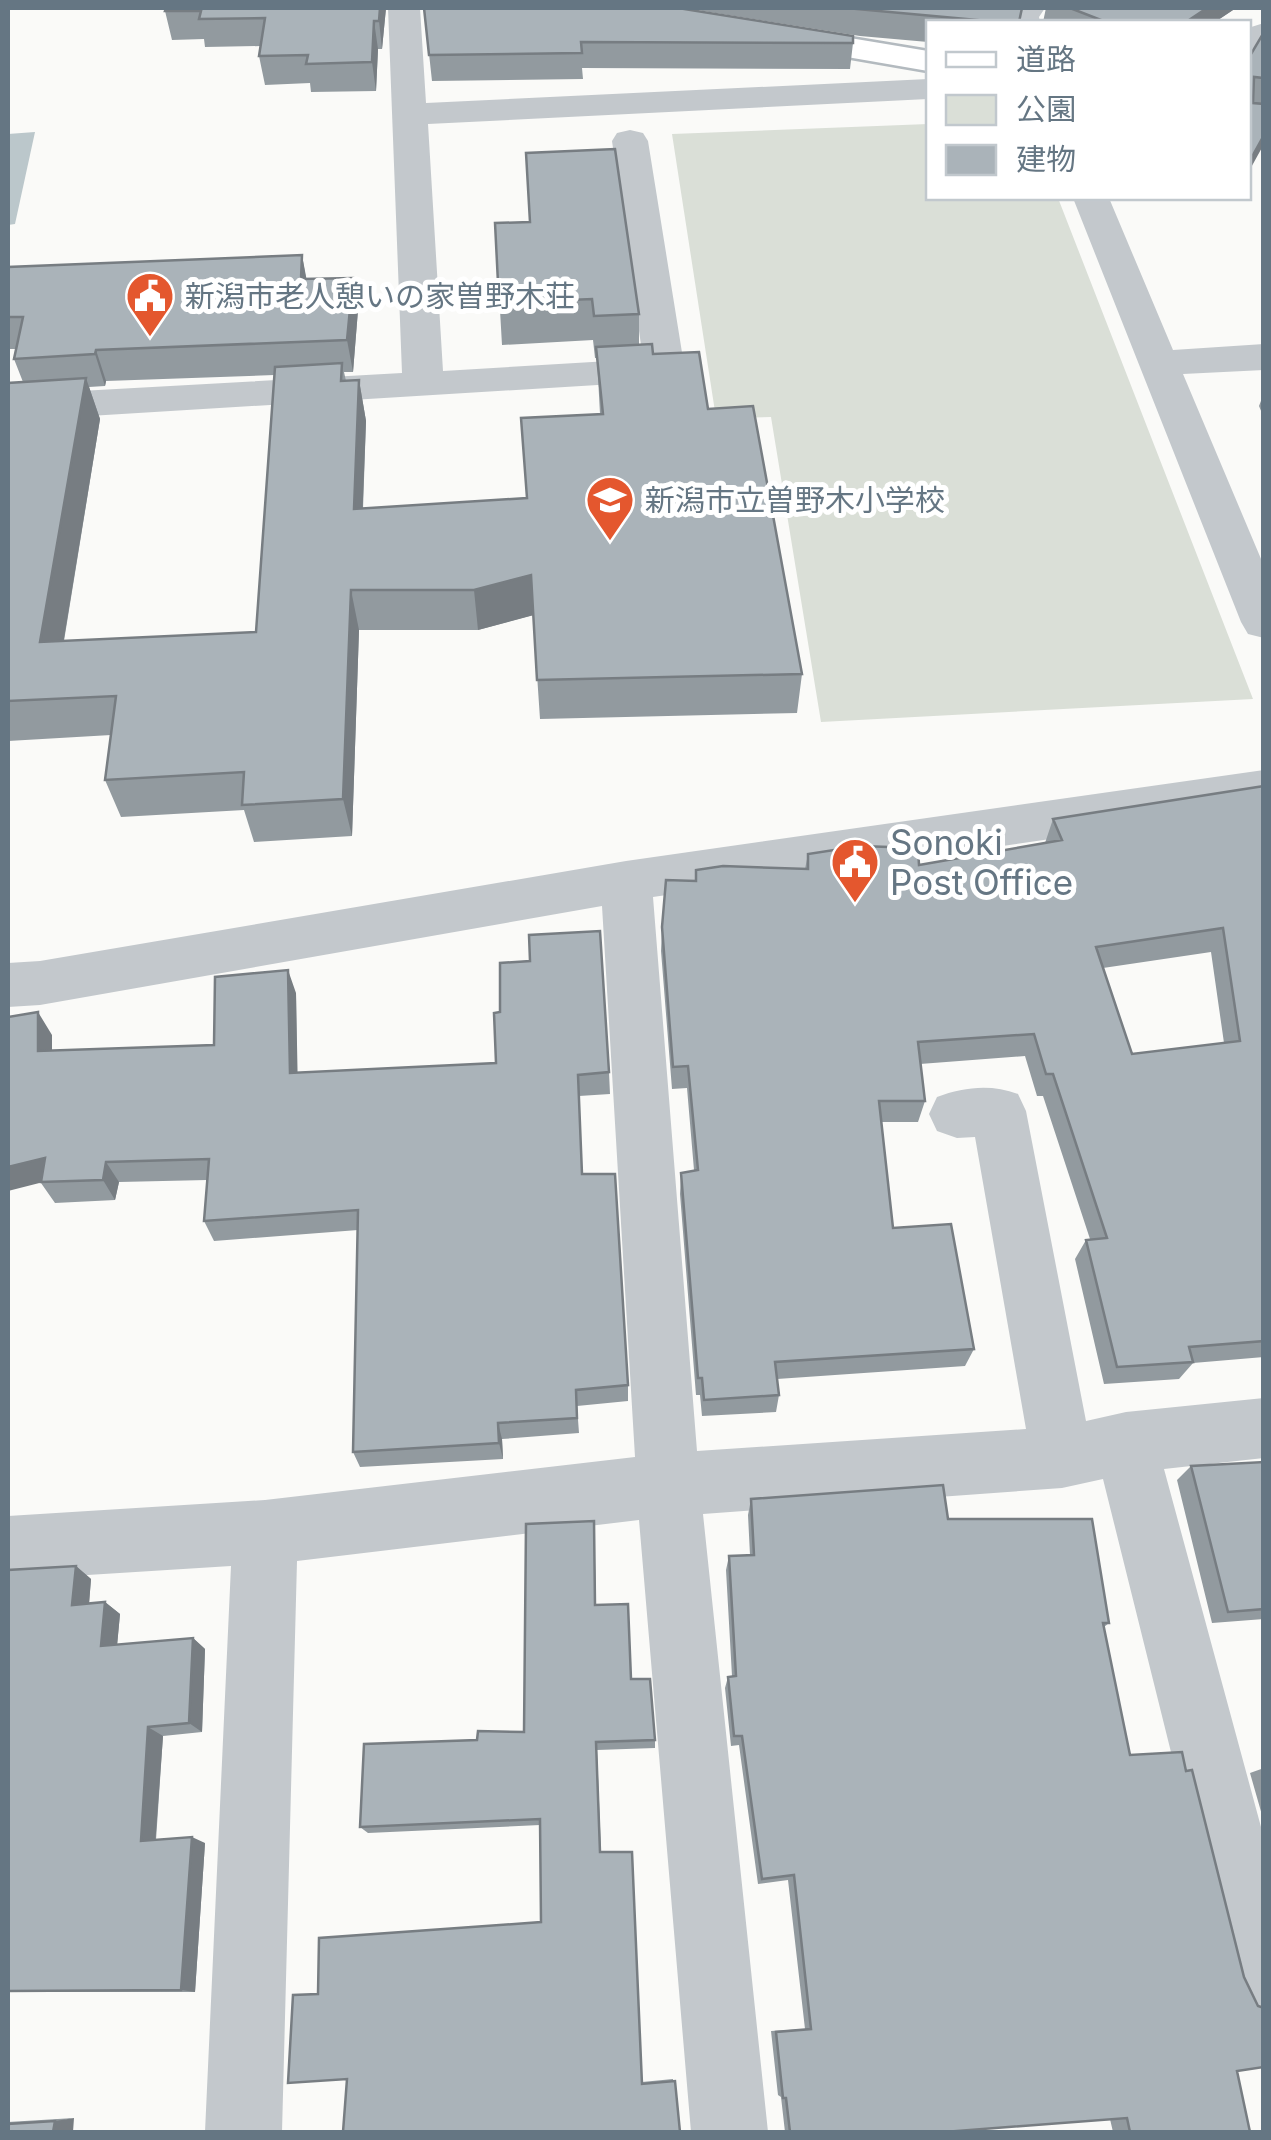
<svg xmlns="http://www.w3.org/2000/svg" width="1271" height="2140" viewBox="0 0 1271 2140" font-family="Inter,'Noto Sans JP',sans-serif">
<style>
.green{fill:#dadfd7}
.water{fill:#bbc7cb}
.lines{fill:none;stroke-linecap:round;stroke-linejoin:round}
.secondary-casing{stroke:#b3babf;stroke-width:5}
.street{fill:#c3c8cc;fill-rule:evenodd}
.secondary{fill:#fff;fill-rule:evenodd}
.wall{fill:#929a9f;fill-rule:evenodd}
.shaded-wall{fill:#777d82}
.building{fill:#aab3b9;stroke:#777d82;stroke-width:2.5;fill-rule:evenodd}
.labels{text-anchor:middle;dominant-baseline:central;stroke-width:10;stroke-linejoin:round;paint-order:stroke}
.far-poi-label{font-size:30px;fill:#657683;stroke:#fff;text-anchor:start}
.poi-label{font-size:35px;fill:#657683;stroke:#fff;text-anchor:start}
</style>
<rect width="100%" height="100%" fill="#fafaf8"/>
<path class="green" d="M 928,124 L 928,198 L 1058,198 L 1253,699 L 821,722 L 771,417 L 716,418 L 672,134 Z"/>
<path class="water" d="M 35,132 L 15,224 L 8,225 L 8,134 Z"/>
<g class="lines">
<g class="secondary-casing">
<path id="secondary" d="M 778,26 L 928,51 L 928,71 L 766,43 L 761,36 L 766,29 Z"/>
</g>
<path class="street" d="M 388,8 L 420,8 L 426,103 L 928,79 L 928,99 L 428,124 L 443,371 L 643,359 L 612,141 L 617,133 L 630,130 L 643,133 L 648,141 L 685,371 L 679,380 L 8,421 L 8,395 L 402,373 Z
M 1012,8 L 1045,8 L 1039,17 L 1040,22 L 1008,22 L 1005,17 Z
M 1264,23 L 1264,49 L 1248,54 L 1248,28 Z
M 1073,198 L 1109,198 L 1173,350 L 1264,344 L 1264,370 L 1183,374 L 1264,566 L 1264,638 L 1248,634 L 1241,622 Z
M 1264,770 L 1264,808 L 653,897 L 697,1451 L 1026,1429 L 975,1137 L 957,1138 L 937,1131 L 929,1114 L 937,1097 C 964,1087 991,1084 1018,1094 L 1026,1111 L 1086,1421 L 1126,1412 L 1264,1398 L 1264,1458 L 1164,1469 L 1264,1838 L 1264,2014 L 1238,2003 L 1227,1977 L 1103,1479 L 1062,1488 L 703,1514 L 768,2132 L 691,2132 L 639,1520 L 297,1561 L 282,2132 L 205,2132 L 231,1566 L 8,1580 L 8,1516 L 265,1500 L 635,1457 L 602,906 L 40,1005 L 8,1007 L 8,963 L 40,961 L 626,861 Z"/>
<use href="#secondary" class="secondary"/>
</g>
<path class="wall" d="M 386,8 L 382,49 L 378,49 L 376,91 L 311,92 L 310,83 L 265,85 L 259,56 L 261,46 L 205,47 L 204,39 L 172,40 L 165,11 Z
M 424,8 L 853,43 L 850,69 L 582,68 L 583,79 L 432,81 Z
M 684,8 L 1022,8 L 1019,22 L 928,22 L 928,42 L 860,36 Z
M 1046,8 L 1236,8 L 1215,22 L 1043,22 Z
M 1264,32 L 1264,104 L 1248,173 L 1248,59 Z
M 495,223 L 639,314 L 639,345 L 653,354 L 708,409 L 802,674 L 797,713 L 540,719 L 533,615 L 478,630 L 359,630 L 352,836 L 254,842 L 244,810 L 121,817 L 105,780 L 111,735 L 8,741 L 8,383 L 23,382 L 14,359 L 16,349 L 8,349 L 8,267 L 302,255 L 306,279 L 358,310 L 353,372 L 344,372 L 346,381 L 359,380 L 366,421 L 363,509 L 527,498 L 600,414 L 597,358 L 595,358 L 593,340 L 502,345 ZM 274,375 L 256,632 L 64,641 L 100,419 L 89,387 L 105,386 L 106,381 Z
M 1264,393 L 1264,418 L 1259,406 Z
M 1264,786 L 1264,1357 L 1193,1363 L 1179,1379 L 1104,1384 L 1075,1259 L 1086,1240 L 1090,1239 L 1043,1096 L 1037,1096 L 1025,1056 L 920,1064 L 925,1101 L 918,1122 L 881,1122 L 893,1228 L 974,1349 L 965,1366 L 777,1379 L 779,1395 L 776,1412 L 702,1416 L 700,1395 L 696,1395 L 680,1194 L 681,1173 L 694,1170 L 687,1088 L 672,1089 L 661,951 L 662,927 L 695,881 L 696,870 L 805,869 L 808,854 L 919,865 L 1045,843 L 1053,819 ZM 1211,952 L 1224,1043 L 1132,1054 L 1103,968 Z
M 296,993 L 297,1072 L 609,1072 L 610,1094 L 579,1096 L 582,1174 L 628,1385 L 628,1401 L 577,1406 L 579,1433 L 502,1439 L 503,1459 L 360,1467 L 353,1452 L 358,1230 L 214,1241 L 204,1221 L 207,1180 L 119,1182 L 115,1200 L 55,1203 L 41,1183 L 52,1035 L 52,1051 L 214,1045 Z
M 1264,1462 L 1264,1619 L 1212,1623 L 1177,1480 L 1191,1466 Z
M 751,1499 L 948,1519 L 1109,1623 L 1104,1627 L 1130,1755 L 1237,2071 L 1250,2132 L 1113,2132 L 1110,2119 L 944,2132 L 785,2132 L 781,2097 L 778,2095 L 771,2031 L 805,2029 L 788,1880 L 758,1884 L 739,1745 L 731,1746 L 725,1688 L 728,1677 L 732,1676 L 726,1570 L 729,1556 L 750,1555 L 748,1515 Z
M 594,1521 L 596,1605 L 631,1679 L 655,1740 L 655,1748 L 597,1750 L 601,1852 L 642,2082 L 673,2079 L 680,2132 L 347,2079 L 318,1994 L 541,1922 L 540,1825 L 368,1833 L 360,1827 L 477,1740 L 524,1732 Z
M 76,1566 L 91,1579 L 89,1603 L 105,1602 L 120,1614 L 117,1645 L 193,1638 L 205,1649 L 202,1732 L 163,1736 L 156,1840 L 205,1843 L 195,1992 L 8,1992 L 8,1570 Z
M 1264,1768 L 1264,1822 L 1250,1773 Z
M 74,2118 L 8,2132 L 8,2122 Z"/>
<path class="shaded-wall" d="M 380,8 L 386,8 L 382,49 L 379,21 Z
M 1207,8 L 1236,8 L 1215,22 L 1186,22 Z
M 374,21 L 378,49 L 376,91 L 372,62 Z
M 1264,135 L 1264,144 L 1248,173 L 1248,164 Z
M 302,255 L 308,287 L 301,279 Z
M 353,278 L 358,310 L 353,372 L 347,340 Z
M 96,350 L 106,381 L 105,386 L 95,354 Z
M 86,378 L 100,419 L 57,681 L 40,642 Z
M 359,380 L 366,421 L 361,550 L 354,509 Z
M 531,575 L 534,615 L 478,630 L 474,590 Z
M 351,590 L 359,630 L 352,836 L 343,799 Z
M 288,970 L 296,993 L 298,1095 L 290,1073 Z
M 38,1012 L 52,1035 L 52,1073 L 38,1051 Z
M 45,1158 L 59,1178 L 8,1191 L 8,1167 Z
M 106,1162 L 119,1182 L 115,1200 L 103,1180 Z
M 498,1423 L 502,1439 L 503,1459 L 499,1443 Z
M 76,1566 L 91,1579 L 88,1617 L 72,1605 Z
M 105,1602 L 120,1614 L 116,1657 L 101,1646 Z
M 193,1638 L 205,1649 L 202,1732 L 189,1723 Z
M 148,1727 L 163,1736 L 155,1846 L 141,1841 Z
M 192,1837 L 205,1843 L 195,1992 L 181,1990 Z
M 74,2118 L 73,2132 L 53,2132 L 55,2121 Z"/>
<path class="building" d="M 166,8 L 380,8 L 379,21 L 374,21 L 372,62 L 306,64 L 308,55 L 259,56 L 265,18 L 199,19 L 201,11 L 165,11 Z
M 424,8 L 678,8 L 853,36 L 853,43 L 581,42 L 582,53 L 429,55 Z
M 846,8 L 1022,8 L 1019,22 L 999,22 Z
M 1070,8 L 1207,8 L 1186,22 L 1106,22 Z
M 1264,32 L 1264,78 L 1254,77 L 1253,103 L 1264,104 L 1264,135 L 1248,164 L 1248,59 Z
M 615,149 L 639,314 L 594,316 L 592,299 L 499,303 L 495,223 L 530,222 L 526,153 Z
M 302,255 L 301,279 L 353,278 L 347,340 L 96,350 L 95,354 L 14,359 L 23,317 L 8,317 L 8,267 Z
M 652,344 L 653,354 L 699,352 L 708,409 L 753,406 L 802,674 L 537,680 L 531,575 L 474,590 L 351,590 L 343,799 L 242,805 L 244,772 L 105,780 L 116,696 L 8,701 L 8,383 L 86,378 L 40,642 L 256,632 L 275,367 L 342,363 L 341,381 L 359,380 L 354,509 L 527,498 L 521,418 L 603,414 L 596,347 Z
M 1264,786 L 1264,1341 L 1189,1347 L 1193,1362 L 1117,1367 L 1086,1240 L 1107,1238 L 1053,1074 L 1046,1074 L 1034,1034 L 918,1042 L 925,1101 L 879,1101 L 893,1228 L 951,1224 L 974,1349 L 775,1362 L 779,1395 L 704,1400 L 702,1378 L 698,1378 L 681,1173 L 698,1170 L 688,1066 L 673,1067 L 662,927 L 666,880 L 696,881 L 696,870 L 723,866 L 808,869 L 808,854 L 860,846 L 918,848 L 919,865 L 1062,840 L 1053,819 ZM 1223,928 L 1240,1041 L 1132,1054 L 1096,947 Z
M 600,931 L 609,1072 L 578,1075 L 582,1174 L 615,1174 L 628,1385 L 576,1390 L 577,1418 L 498,1423 L 499,1443 L 353,1452 L 358,1210 L 204,1221 L 209,1159 L 106,1162 L 103,1180 L 41,1182 L 45,1158 L 8,1167 L 8,1017 L 38,1012 L 38,1051 L 214,1045 L 215,977 L 288,970 L 290,1073 L 496,1063 L 494,1013 L 500,1012 L 500,963 L 530,961 L 529,935 Z
M 1264,1462 L 1264,1609 L 1228,1612 L 1191,1466 Z
M 943,1485 L 948,1519 L 1092,1519 L 1109,1623 L 1103,1623 L 1130,1755 L 1182,1752 L 1186,1771 L 1192,1770 L 1244,1977 L 1258,2006 L 1264,2008 L 1264,2067 L 1237,2071 L 1250,2132 L 1130,2132 L 1127,2118 L 944,2132 L 790,2132 L 786,2098 L 783,2098 L 776,2032 L 811,2029 L 794,1875 L 762,1879 L 742,1736 L 734,1736 L 728,1677 L 736,1676 L 729,1556 L 754,1555 L 751,1499 Z
M 594,1521 L 595,1605 L 628,1604 L 631,1679 L 650,1679 L 655,1740 L 596,1742 L 600,1852 L 632,1852 L 642,2084 L 675,2081 L 680,2132 L 343,2132 L 347,2079 L 288,2083 L 293,1995 L 318,1994 L 319,1938 L 541,1922 L 540,1819 L 360,1827 L 364,1744 L 477,1740 L 478,1731 L 524,1732 L 526,1524 Z
M 76,1566 L 72,1605 L 105,1602 L 101,1646 L 193,1638 L 189,1723 L 148,1727 L 141,1841 L 192,1837 L 181,1990 L 8,1991 L 8,1570 Z
M 55,2121 L 53,2132 L 8,2132 L 8,2124 Z"/>
<defs>
<g id="civic-pin" transform="scale(2.5)"><path d="M0 17L-7.5 6A9.5 9.5 0 1 1 7.5 6Z" fill="#e4572e" stroke="#fff"/><path d="M-.6-6.5H3V-4.5H.6V-3L4-1V1h2V6H-6V1h2V-1L-.6-3ZM-1.2 2.5V6h2.4V2.5Z" fill="#fff"/></g>
<g id="school-pin" transform="scale(2.5)"><path d="M0 17L-7.5 6A9.5 9.5 0 1 1 7.5 6Z" fill="#e4572e" stroke="#fff"/><path d="M0-5L7-2L0 1L-7-2ZM-4 1L0 2.5L4 1V4Q0 6-4 4Z" fill="#fff"/></g>
</defs>
<g fill-rule="evenodd">
<use href="#civic-pin" x="150" y="296"/>
<use href="#school-pin" x="610" y="500"/>
<use href="#civic-pin" x="855" y="862"/>
</g>
<g class="labels">
<g class="far-poi-label">
<text x="185" y="296">新潟市老人憩いの家曽野木荘</text>
<text x="645" y="500">新潟市立曽野木小学校</text>
</g>
<g class="poi-label">
<text x="890" y="842">Sonoki<tspan x="890" dy="40">Post Office</tspan></text>
</g>
</g>
<rect width="1271" height="2140" fill="none" stroke="#657683" stroke-width="20"/>
<rect x="926" y="20" width="325" height="180" fill="#ffffff" stroke="#c1c8cd" stroke-width="2.5"/>
<rect x="946" y="52" width="50" height="15" fill="#ffffff" stroke="#c1c8cd" stroke-width="2.5"/>
<text x="1016" y="70" font-size="30" fill="#657683">道路</text>
<rect x="946" y="95" width="50" height="30" fill="#dadfd7" stroke="#c1c8cd" stroke-width="2.5"/>
<text x="1016" y="120" font-size="30" fill="#657683">公園</text>
<rect x="946" y="145" width="50" height="30" fill="#aab3b9" stroke="#c1c8cd" stroke-width="2.5"/>
<text x="1016" y="170" font-size="30" fill="#657683">建物</text>
</svg>
